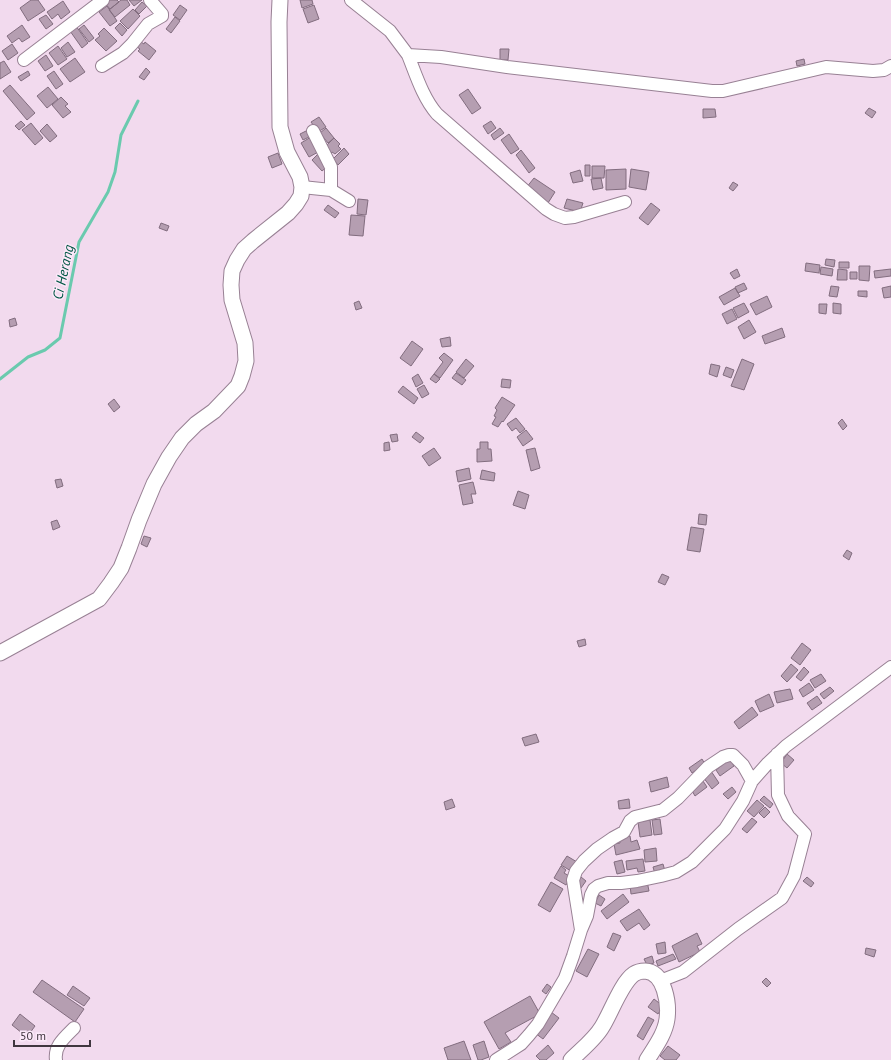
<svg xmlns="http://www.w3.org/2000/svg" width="891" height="1060" viewBox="0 0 891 1060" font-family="'PT Sans',sans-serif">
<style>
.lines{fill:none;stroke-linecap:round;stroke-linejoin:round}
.stream{stroke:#6acaae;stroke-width:3}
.building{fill:#b59eb1;stroke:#826d7f}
.minor-casing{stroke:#988194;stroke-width:14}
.major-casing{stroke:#988194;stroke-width:17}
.minor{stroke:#fff;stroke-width:12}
.major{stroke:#fff;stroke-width:15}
.labels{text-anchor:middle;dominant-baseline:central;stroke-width:3;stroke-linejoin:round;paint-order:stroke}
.water-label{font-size:14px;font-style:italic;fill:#005644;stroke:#fce9f9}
</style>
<rect width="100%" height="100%" fill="#f2daee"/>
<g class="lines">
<path class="stream" d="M 0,379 L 28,357 L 45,350 L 60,338 L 79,242 L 108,192 L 115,172 L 121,135 L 138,101"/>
</g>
<path class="building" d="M 31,0 L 38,0 L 45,10 L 28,21 L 20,8 Z
M 109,0 L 117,0 L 119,2 L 110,9 L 105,3 Z
M 121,0 L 127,0 L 130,5 L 115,17 L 109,10 Z
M 129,0 L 142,0 L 134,6 Z
M 300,0 L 312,0 L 313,4 L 302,8 Z
M 63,1 L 70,12 L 61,19 L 58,14 L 52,19 L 47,12 Z
M 142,2 L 147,6 L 139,14 L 135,10 Z
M 180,5 L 187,10 L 180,20 L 173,15 Z
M 314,5 L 319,19 L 308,23 L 303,9 Z
M 107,6 L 117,21 L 110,26 L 99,12 Z
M 133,9 L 140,16 L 128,29 L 120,21 Z
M 46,15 L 53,24 L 46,29 L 39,19 Z
M 175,17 L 180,21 L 171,33 L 166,29 Z
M 120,23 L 127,30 L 122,36 L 115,28 Z
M 22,25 L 30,37 L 22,42 L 19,38 L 12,43 L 7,36 Z
M 84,25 L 94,38 L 89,42 L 79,29 Z
M 76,26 L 88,43 L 82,48 L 70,31 Z
M 104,28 L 117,41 L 106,51 L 95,40 L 100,36 L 98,34 Z
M 68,42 L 75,52 L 67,57 L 61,48 Z
M 141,42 L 144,44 L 145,42 L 156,51 L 149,60 L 138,51 L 140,49 L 137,47 Z
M 12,44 L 18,53 L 8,60 L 2,51 Z
M 58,46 L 67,59 L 58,65 L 49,53 Z
M 500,49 L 509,49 L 508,60 L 500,60 Z
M 46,55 L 53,66 L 45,71 L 38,61 Z
M 75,58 L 85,72 L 70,82 L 60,69 Z
M 804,59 L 805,64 L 797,66 L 796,61 Z
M 4,61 L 11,72 L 0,79 L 0,63 Z
M 146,68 L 150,72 L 144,80 L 139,77 Z
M 28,71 L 30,75 L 21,81 L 18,77 Z
M 54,71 L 63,84 L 56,89 L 47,76 Z
M 10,85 L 35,113 L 27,120 L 3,91 Z
M 48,87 L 58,99 L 47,108 L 37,96 Z
M 468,89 L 481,108 L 472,114 L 459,95 Z
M 61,97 L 68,104 L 65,106 L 71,112 L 63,118 L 52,105 Z
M 869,108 L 876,112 L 872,118 L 865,113 Z
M 703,109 L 715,109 L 716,117 L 703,118 Z
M 319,117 L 326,127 L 318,132 L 311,122 Z
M 21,121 L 25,125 L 19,130 L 15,126 Z
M 491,121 L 496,128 L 488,134 L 483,126 Z
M 31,123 L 43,138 L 35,145 L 22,130 Z
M 47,124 L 57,136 L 50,142 L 40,131 Z
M 326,128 L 334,138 L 328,143 L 320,133 Z
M 500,128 L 504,133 L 494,140 L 491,135 Z
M 308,130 L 311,136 L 303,140 L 300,134 Z
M 509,134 L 519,149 L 511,154 L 501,140 Z
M 311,137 L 320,151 L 309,157 L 301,143 Z
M 334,138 L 340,144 L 338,146 L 341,149 L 335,154 L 332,152 L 329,155 L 323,149 Z
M 344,148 L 349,154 L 338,165 L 333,159 Z
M 521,150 L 535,168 L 529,173 L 516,155 Z
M 278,153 L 282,164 L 272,168 L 268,157 Z
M 318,154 L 328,166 L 322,171 L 312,160 Z
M 585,165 L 590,165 L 590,176 L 585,176 Z
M 592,166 L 605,166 L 604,178 L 592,178 Z
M 626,169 L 626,189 L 606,190 L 606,170 Z
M 631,169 L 649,172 L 646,190 L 629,187 Z
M 580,170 L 583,181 L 573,183 L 570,173 Z
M 534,178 L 555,192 L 548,203 L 526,188 Z
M 601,178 L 603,188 L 593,190 L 591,179 Z
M 733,182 L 738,185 L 733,191 L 729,188 Z
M 358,199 L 368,200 L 366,215 L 357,214 Z
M 567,199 L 583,203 L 580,212 L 564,208 Z
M 651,203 L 660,210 L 648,225 L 639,218 Z
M 328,205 L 339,213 L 335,218 L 324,210 Z
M 351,215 L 365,216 L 363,236 L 349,235 Z
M 161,223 L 169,226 L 167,231 L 159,228 Z
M 826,259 L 835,260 L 834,267 L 825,265 Z
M 839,262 L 849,262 L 849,268 L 839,268 Z
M 806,263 L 820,265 L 819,273 L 805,271 Z
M 859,266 L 870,266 L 869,281 L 859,280 Z
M 821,267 L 833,269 L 832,276 L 820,274 Z
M 737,269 L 740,276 L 734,279 L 730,273 Z
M 838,269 L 847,270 L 847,280 L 837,280 Z
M 891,269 L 891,276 L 875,278 L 874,271 Z
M 850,272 L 857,272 L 857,279 L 850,279 Z
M 744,283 L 747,289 L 738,293 L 735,287 Z
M 831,286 L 839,287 L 837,297 L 829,296 Z
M 891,286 L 891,297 L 884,298 L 882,288 Z
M 735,288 L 740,296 L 724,305 L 719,297 Z
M 858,291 L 867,291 L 867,297 L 858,296 Z
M 767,296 L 772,307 L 756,315 L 750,304 Z
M 359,301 L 362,308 L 356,310 L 354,303 Z
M 744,303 L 749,312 L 738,318 L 733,308 Z
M 833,303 L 841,304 L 841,314 L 833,313 Z
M 819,304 L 827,304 L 826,314 L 819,313 Z
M 732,309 L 737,319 L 727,324 L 722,314 Z
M 15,318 L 17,325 L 10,327 L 9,320 Z
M 749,320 L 756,332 L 744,339 L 738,327 Z
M 782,328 L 785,337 L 765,344 L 762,336 Z
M 450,337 L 451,346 L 442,347 L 440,339 Z
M 412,341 L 423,349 L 411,366 L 400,358 Z
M 444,353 L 453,360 L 440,378 L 434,374 L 443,362 L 439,358 Z
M 466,359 L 474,366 L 464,378 L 456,372 Z
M 742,359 L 754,364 L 744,390 L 731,386 Z
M 711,364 L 720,366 L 717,377 L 709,374 Z
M 726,367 L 734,370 L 731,378 L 723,375 Z
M 456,373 L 466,380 L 462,385 L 452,378 Z
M 418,374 L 423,383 L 416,387 L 412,378 Z
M 434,374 L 440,379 L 436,383 L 430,379 Z
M 502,379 L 511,380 L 510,388 L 501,387 Z
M 424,385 L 429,394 L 422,398 L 417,389 Z
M 403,386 L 418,398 L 414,404 L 398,392 Z
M 502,397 L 515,405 L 503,422 L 502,421 L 498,427 L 492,424 L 496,417 L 494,416 L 497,410 L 495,408 Z
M 114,399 L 120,407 L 114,412 L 108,404 Z
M 516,418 L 525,429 L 520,433 L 516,428 L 512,431 L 507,424 Z
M 842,419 L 847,426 L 843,430 L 838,423 Z
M 526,430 L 533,439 L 523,446 L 517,437 Z
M 416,432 L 424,438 L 420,443 L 412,437 Z
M 397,434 L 398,441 L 392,442 L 390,435 Z
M 389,442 L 390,450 L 384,451 L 384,443 Z
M 480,442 L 488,442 L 488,449 L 491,449 L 492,461 L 477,462 L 477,449 L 480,449 Z
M 434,448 L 441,458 L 429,466 L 422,456 Z
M 535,448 L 540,468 L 531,471 L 526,450 Z
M 469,468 L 471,479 L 458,482 L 456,471 Z
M 482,470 L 495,473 L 494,481 L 480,479 Z
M 61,479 L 63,486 L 57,488 L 55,480 Z
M 473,482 L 476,494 L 471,494 L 473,503 L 463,505 L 459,485 Z
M 518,491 L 529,495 L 525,509 L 513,505 Z
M 699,514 L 707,515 L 706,525 L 698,524 Z
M 57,520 L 60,527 L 53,530 L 51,522 Z
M 691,527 L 704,529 L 700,552 L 687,550 Z
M 144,536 L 151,538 L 147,547 L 141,544 Z
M 847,550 L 852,553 L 849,560 L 843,556 Z
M 662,574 L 669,577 L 665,585 L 658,582 Z
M 585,639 L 586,645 L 579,647 L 577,641 Z
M 802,643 L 811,650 L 800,665 L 791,658 Z
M 791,664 L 798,670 L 787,682 L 781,676 Z
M 804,667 L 809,672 L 801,681 L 796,677 Z
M 821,674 L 826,681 L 815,688 L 810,680 Z
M 809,683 L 814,690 L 803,697 L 799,690 Z
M 830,687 L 834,691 L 824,699 L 820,694 Z
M 790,689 L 793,699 L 777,703 L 774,692 Z
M 769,694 L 774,706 L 760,712 L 755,701 Z
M 817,696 L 822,703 L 812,710 L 807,703 Z
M 752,707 L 758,715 L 739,729 L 734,722 Z
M 536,734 L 539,742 L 525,746 L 522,738 Z
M 787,754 L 794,760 L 787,768 L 781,763 Z
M 702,759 L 705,764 L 692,773 L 689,768 Z
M 730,759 L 734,766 L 720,776 L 716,770 Z
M 711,771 L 719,783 L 712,789 L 703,777 Z
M 667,777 L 669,787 L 651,792 L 649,782 Z
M 703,781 L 707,787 L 695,796 L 691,789 Z
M 732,787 L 736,792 L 728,799 L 723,794 Z
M 764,796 L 773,804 L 770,808 L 760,800 Z
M 452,799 L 455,807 L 446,810 L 444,802 Z
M 629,799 L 630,808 L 619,809 L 618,801 Z
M 757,800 L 764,806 L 754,817 L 747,811 Z
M 765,807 L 770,812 L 764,818 L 759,813 Z
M 752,818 L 757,822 L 747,833 L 742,829 Z
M 660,819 L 662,834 L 654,835 L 652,820 Z
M 650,820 L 652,835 L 640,837 L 638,822 Z
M 630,836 L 631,842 L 637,840 L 640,849 L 616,855 L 614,844 L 620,843 L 619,838 Z
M 656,848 L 657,861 L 645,862 L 644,850 Z
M 567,856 L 577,862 L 571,871 L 561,865 Z
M 643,859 L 645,871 L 638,872 L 637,868 L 627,870 L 626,861 Z
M 622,860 L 625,872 L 617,874 L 614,862 Z
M 663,864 L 665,871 L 655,874 L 653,867 Z
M 561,866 L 566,870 L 564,873 L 571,877 L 566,885 L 554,878 Z
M 581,877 L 586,881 L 581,888 L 576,885 Z
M 807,877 L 814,883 L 811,887 L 803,881 Z
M 647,881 L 649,891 L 631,894 L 630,885 Z
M 551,882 L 563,889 L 550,912 L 538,905 Z
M 623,894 L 629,902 L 607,919 L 601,911 Z
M 599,895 L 605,899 L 601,906 L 595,903 Z
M 639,909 L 650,925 L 644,930 L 639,923 L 627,931 L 620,921 Z
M 613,933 L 621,936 L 614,951 L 607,947 Z
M 697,933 L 702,944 L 697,946 L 700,952 L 679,962 L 672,946 Z
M 665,942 L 666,953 L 658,954 L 656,944 Z
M 866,948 L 876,950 L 874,957 L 865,954 Z
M 588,949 L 599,954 L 587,977 L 576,971 Z
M 673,954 L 676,959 L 658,966 L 656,961 Z
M 652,956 L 654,963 L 647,965 L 644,959 Z
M 766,978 L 771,983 L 767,987 L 762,982 Z
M 42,980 L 84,1009 L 75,1022 L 33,992 Z
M 547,984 L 551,987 L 546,994 L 542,991 Z
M 73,986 L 90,998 L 84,1006 L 67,995 Z
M 530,996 L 540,1014 L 505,1033 L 511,1042 L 499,1049 L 484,1022 Z
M 654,999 L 663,1006 L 658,1014 L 648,1007 Z
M 551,1012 L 559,1018 L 543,1039 L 535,1033 Z
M 20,1014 L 35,1026 L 27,1037 L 12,1025 Z
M 648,1017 L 654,1020 L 643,1040 L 637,1036 Z
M 464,1041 L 471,1060 L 448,1060 L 444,1048 Z
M 484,1041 L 489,1057 L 481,1060 L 478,1060 L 473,1045 Z
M 548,1045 L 554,1053 L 546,1060 L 540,1060 L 536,1056 Z
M 668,1046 L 680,1055 L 676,1060 L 665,1060 L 660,1056 Z"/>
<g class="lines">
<g class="minor-casing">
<path id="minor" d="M 351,0 L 390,31 L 408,55 L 441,57 L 507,67 L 712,91 L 723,91 L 826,67 L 873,71 L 884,70 L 891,66
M 408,55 C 416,75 423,98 437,114 L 546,209 L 554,214 L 565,218 L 574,217 L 625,202
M 24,60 L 103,0
M 102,66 L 123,53 L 132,44 L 148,24 L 162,16 L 162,14 L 150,0
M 313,131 L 331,167 L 331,190
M 302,187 L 331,190 L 349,201
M 581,930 L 573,880 L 576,871 L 584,861 L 597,849 L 613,838 L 624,832 L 630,821 L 635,817 L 663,810 L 678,798 L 708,767 L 723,757 L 729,755 L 733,755 L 743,765 L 752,781
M 660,981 L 683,972 L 738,929 L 782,898 L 794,876 L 805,834 L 788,816 L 778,795 L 777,754
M 56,1060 C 54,1046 64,1038 74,1028
M 496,1060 L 521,1044 L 529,1035 L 538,1024 L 565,978 L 573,956 L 581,930 L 587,916 L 591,895 L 594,889 L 598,886 L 608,883 L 621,883 L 637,881 L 661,876 L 676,872 L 692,862 L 725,829 L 743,801 L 752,781 L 768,763 L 786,746 L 891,667"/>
</g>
<g class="major-casing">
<path id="major" d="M 0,653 L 99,599 L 111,583 L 121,568 L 129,548 L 139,520 L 154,484 L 169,457 L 182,438 L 196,424 L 214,411 L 238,386 L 242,376 L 246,361 L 245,343 L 232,300 L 231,285 L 232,271 L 237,260 L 244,249 L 253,241 L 288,213 L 296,204 L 301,196 L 302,187 L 300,177 L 287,152 L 280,127 L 279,22 L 280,0
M 571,1060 C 581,1050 595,1039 602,1027 C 611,1013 621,983 634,974 C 637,972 641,971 645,971 C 665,972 669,1004 667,1019 C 665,1034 655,1047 647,1060"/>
</g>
<use href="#minor" class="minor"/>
<use href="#major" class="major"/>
</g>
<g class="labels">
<g class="water-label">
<text transform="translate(63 272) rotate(-78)">Ci Herang</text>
</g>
</g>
<path d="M14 1040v6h76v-6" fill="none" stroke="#40363f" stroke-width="2"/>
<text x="20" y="1040" font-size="12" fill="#40363f" stroke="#fce9f9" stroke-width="3" paint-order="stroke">50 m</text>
</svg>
